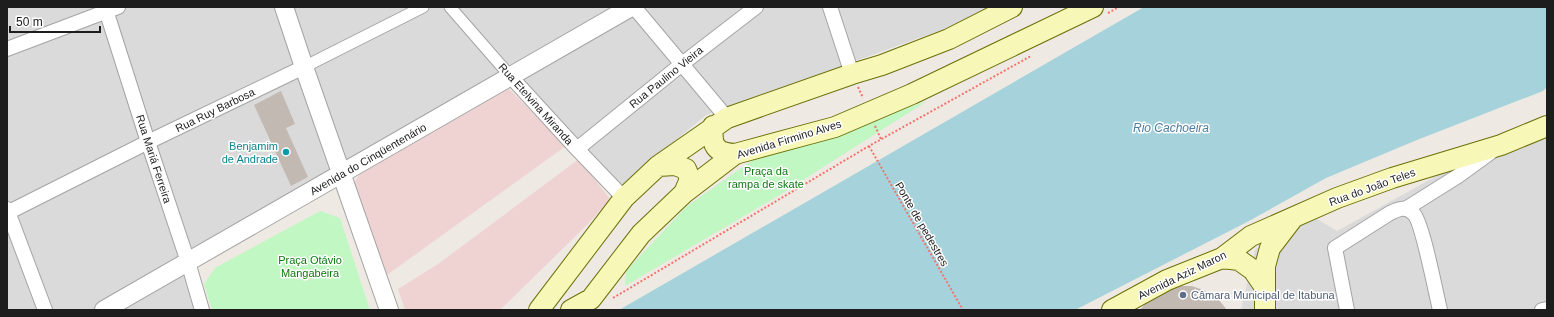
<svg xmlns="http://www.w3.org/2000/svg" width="1554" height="317" viewBox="0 0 1554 317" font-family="Helvetica,sans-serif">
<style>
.residential{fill:#dbdada}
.commercial{fill:#efd3d3}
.park{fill:#c1f7c2}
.water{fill:#a5d2db}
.building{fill:#c2b9b3}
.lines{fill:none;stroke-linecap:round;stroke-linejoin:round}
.pedestrian-casing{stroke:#a4a4a4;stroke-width:13}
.minor-casing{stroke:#a4a4a4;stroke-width:16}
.tertiary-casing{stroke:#a4a4a4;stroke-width:20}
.secondary-casing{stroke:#6b7008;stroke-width:22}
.path{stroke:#f5736d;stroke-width:2;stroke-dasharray:2 2;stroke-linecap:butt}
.pedestrian{stroke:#fff;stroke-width:11}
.minor{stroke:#fff;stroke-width:14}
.tertiary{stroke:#fff;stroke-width:18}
.secondary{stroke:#f7f7b8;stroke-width:20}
.culture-dot{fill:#0f9aa8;stroke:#fff;stroke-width:1.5}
.service-dot{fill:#5c6f8a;stroke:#fff;stroke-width:1.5}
.labels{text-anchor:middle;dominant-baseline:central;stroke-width:3;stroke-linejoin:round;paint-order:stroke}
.street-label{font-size:11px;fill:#1d1d1d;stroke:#fff}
.culture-label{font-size:11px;fill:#0d838f;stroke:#fff;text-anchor:end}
.park-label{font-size:11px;fill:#0f7811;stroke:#fff}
.service-label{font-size:11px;fill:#4e5e75;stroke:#fff;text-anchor:start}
.water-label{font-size:12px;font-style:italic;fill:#4a7ba2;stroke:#fff}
</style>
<rect width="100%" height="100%" fill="#eeeae3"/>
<path class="residential" d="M 7,7 L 998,7 L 988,13 L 706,115 L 619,187 L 508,66 L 185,256 L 201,310 L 7,310 Z
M 1547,115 L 1547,310 L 1241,310 L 1255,250 L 1299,208 L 1337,231 Z"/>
<path class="commercial" d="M 504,84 L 566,146 L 387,275 L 354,183 L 359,175 Z
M 579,159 L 610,199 L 588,224 L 500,310 L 405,310 L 398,289 L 438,264 Z"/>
<path class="park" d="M 927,101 L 778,196 L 625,286 L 626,271 L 686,207 L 754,159 Z
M 320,211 L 340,218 L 370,310 L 212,310 L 204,284 L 215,268 Z"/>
<path class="water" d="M 1144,7 L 1547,7 L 1547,87 L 1543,91 L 1417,140 L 1326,178 L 1249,221 L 1075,310 L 619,310 Z"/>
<path class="building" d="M 281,91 L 295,124 L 286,128 L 308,177 L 291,186 L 254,105 Z
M 1177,286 L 1192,286 L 1206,291 L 1219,300 L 1227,310 L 1140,310 L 1150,298 Z"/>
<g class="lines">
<g class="pedestrian-casing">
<path id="pedestrian" d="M 450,7 L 511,77
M 304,67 L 423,7"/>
</g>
<g class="minor-casing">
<path id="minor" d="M 105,7 L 148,142 L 188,262 L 202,310
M 634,7 L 727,118
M 830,7 L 852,74
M 7,49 L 118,7
M 511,77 L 577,149 L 624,198
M 577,149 L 682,64 L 756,7
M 1407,208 L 1458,176 L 1491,152
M 7,209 L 45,310
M 7,213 L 148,142 L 304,67
M 1347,310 L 1335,248 L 1390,213 C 1399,209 1405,206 1413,213 C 1422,220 1436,294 1440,310
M 1542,310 L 1547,309"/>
</g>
<g class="tertiary-casing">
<path id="tertiary" d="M 284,7 L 304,67 L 389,310
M 104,310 L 631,7"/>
</g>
<g class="secondary-casing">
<path id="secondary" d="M 713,126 C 711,145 715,153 735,154
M 658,166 L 675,165 L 686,169 L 690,179 L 684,193
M 1222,258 L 1239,260 L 1253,270 L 1264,286
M 539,310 L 624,198 L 658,166 L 727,118 L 852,74 L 882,65 L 949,39 L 1012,7
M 571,310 L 591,299 L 641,234 L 684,193 L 735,154 L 835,127 L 912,94 L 1093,7
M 1112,310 L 1167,280 L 1222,258 L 1251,236 L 1337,198 L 1392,178 L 1501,145 L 1547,126
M 1265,310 L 1265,266 L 1270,248 L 1293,218"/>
</g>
<path class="path" d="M 1108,13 L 1119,7
M 858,87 L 863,98
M 875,126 L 881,139
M 869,146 L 963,310
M 613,298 L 869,146 L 1031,56"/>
<use href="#pedestrian" class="pedestrian"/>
<use href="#minor" class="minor"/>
<use href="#tertiary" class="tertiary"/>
<use href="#secondary" class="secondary"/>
</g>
<circle class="culture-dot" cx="286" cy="152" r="4"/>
<circle class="service-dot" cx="1183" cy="295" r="4"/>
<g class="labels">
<g class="street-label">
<text transform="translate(666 77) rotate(-39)">Rua Paulino Vieira</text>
<text transform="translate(536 104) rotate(48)">Rua Etelvina Miranda</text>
<text transform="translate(215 110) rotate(-26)">Rua Ruy Barbosa</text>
<text transform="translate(789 139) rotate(-17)">Avenida Firmino Alves</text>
<text transform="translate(154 159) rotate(72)">Rua Mariá Ferreira</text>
<text transform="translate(368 159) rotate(-30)">Avenida do Cinqüentenário</text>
<text transform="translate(1372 187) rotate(-20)">Rua do João Teles</text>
<text transform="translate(922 224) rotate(60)">Ponte de pedestres</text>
<text transform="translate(1182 275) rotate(-26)">Avenida Aziz Maron</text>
</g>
<g class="culture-label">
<text x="278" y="146">Benjamim<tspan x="278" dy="13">de Andrade</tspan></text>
</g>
<g class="park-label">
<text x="766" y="171">Praça da<tspan x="766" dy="13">rampa de skate</tspan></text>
<text x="310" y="260">Praça Otávio<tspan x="310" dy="13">Mangabeira</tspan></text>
</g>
<g class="service-label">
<text x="1191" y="295">Câmara Municipal de Itabuna</text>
</g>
<g class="water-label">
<text x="1171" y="128">Rio Cachoeira</text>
</g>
</g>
<rect width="1554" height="317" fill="none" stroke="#1d1d1d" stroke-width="16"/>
<path d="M10 26v6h90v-6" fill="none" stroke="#1d1d1d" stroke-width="2"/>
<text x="16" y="26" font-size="12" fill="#1d1d1d" stroke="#ffffff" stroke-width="3" paint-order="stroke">50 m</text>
</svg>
